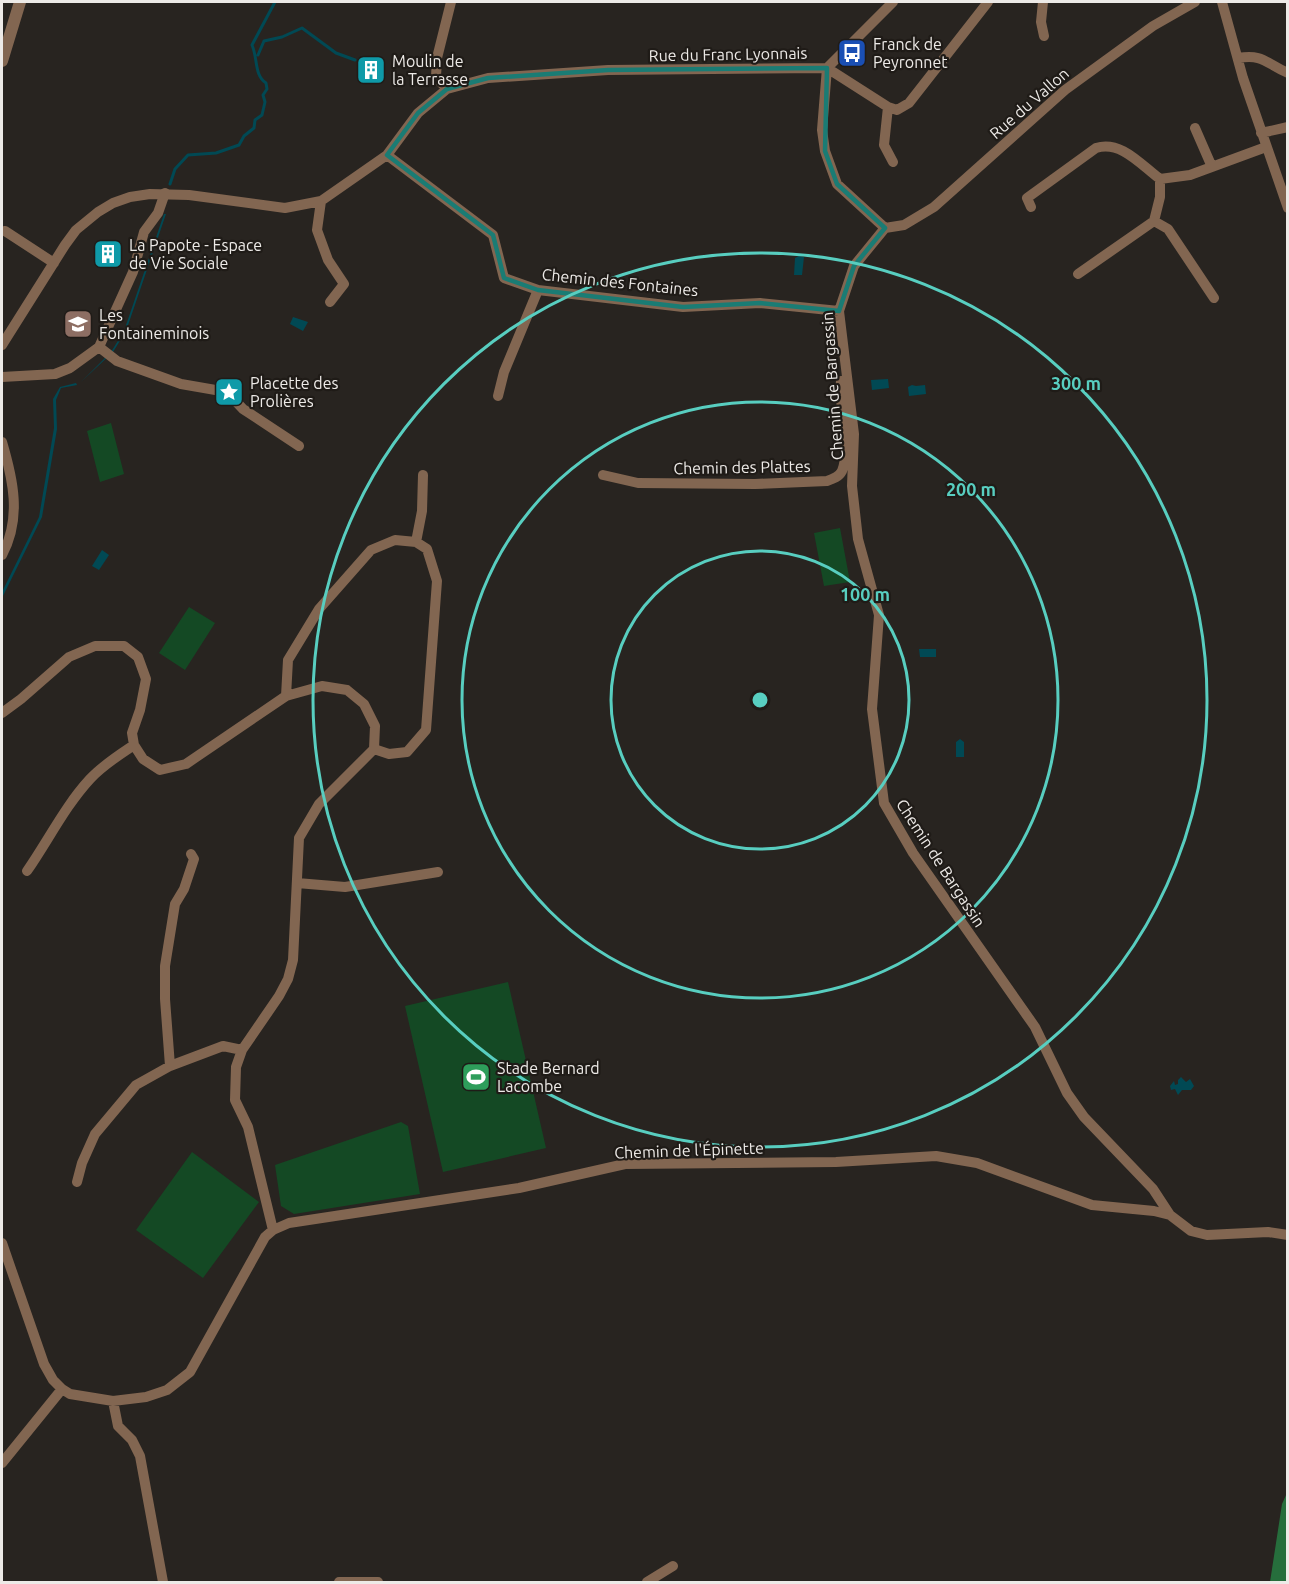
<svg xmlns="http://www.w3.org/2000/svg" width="1289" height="1584" viewBox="0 0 1289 1584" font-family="Ubuntu,sans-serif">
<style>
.green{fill:#144924}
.forest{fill:#266e3c}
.water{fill:#014954}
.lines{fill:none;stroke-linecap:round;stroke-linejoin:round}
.stream{stroke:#014954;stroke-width:3}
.minor{stroke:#826651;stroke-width:10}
.tertiary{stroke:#826651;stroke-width:12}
.marked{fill:none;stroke:#1a7c74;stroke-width:4.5;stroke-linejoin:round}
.ring{fill:none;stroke:#58cec0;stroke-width:3}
.labels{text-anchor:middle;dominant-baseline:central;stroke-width:4.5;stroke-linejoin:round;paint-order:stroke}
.poi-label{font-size:16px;fill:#edeae7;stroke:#1f1b17;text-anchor:start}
.street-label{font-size:16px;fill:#edeae7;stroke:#1f1b17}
.centre{fill:#58cec0;stroke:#1f1b17;stroke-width:3}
.ring-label{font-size:18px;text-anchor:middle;font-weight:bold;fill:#58cec0;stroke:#1f1b17;stroke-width:4.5;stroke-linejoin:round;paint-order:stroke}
</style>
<rect width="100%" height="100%" fill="#282420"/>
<path class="green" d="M 111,423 L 124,474 L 100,482 L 87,431 Z
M 840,528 L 850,582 L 824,586 L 814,533 Z
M 189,607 L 215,623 L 185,670 L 159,653 Z
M 508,982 L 546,1148 L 443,1172 L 405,1006 Z
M 401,1122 L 408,1126 L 420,1194 L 294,1214 L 281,1206 L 275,1165 Z
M 192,1152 L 259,1202 L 203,1278 L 136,1230 Z"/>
<path class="forest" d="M 1287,1493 L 1287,1582 L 1270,1582 L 1282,1504 Z"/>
<path class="water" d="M 164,214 L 166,214 L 126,331 L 113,352 L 81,382 L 111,352 L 124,331 Z
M 799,256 L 804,257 L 802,275 L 794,275 L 795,258 Z
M 293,317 L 308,322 L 303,331 L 290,324 Z
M 888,379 L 889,388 L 872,390 L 871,380 Z
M 76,383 L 77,385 L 61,388 L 56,400 L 57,429 L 42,517 L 2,598 L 2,592 L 39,517 L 54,428 L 53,399 L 60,387 Z
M 912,385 L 916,386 L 925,385 L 926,394 L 909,396 L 908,387 Z
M 102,550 L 109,555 L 99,570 L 92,566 Z
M 919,649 L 936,649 L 936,657 L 920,657 Z
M 960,739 L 964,742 L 964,757 L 956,757 L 956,742 Z
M 1181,1077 L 1186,1082 L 1190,1079 L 1194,1086 L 1191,1090 L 1182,1090 L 1178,1095 L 1175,1089 L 1171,1090 L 1170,1086 L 1174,1081 L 1175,1085 L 1178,1084 L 1178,1080 Z"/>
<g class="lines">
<path class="stream" d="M 258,55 L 264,41 L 282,37 L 302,28 L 336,53 L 355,60
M 170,184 L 175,169 L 188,155 L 216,153 L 239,145 L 244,136 L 254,128 L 255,120 L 262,115 L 265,102 L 263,95 L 267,89 L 266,83 C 254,75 258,59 252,45 L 275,2"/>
<path class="minor" d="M 893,2 L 827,68 L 888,107 L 897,110 L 909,103 L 988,2
M 1043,2 L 1041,22 L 1044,36
M 1222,2 L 1243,78 L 1288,208
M 1238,58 C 1264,54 1265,63 1288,73
M 447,89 L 436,77 L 437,58 L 451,2
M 888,107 L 884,145 L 893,162
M 1195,128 L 1212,167
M 1261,133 L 1288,127
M 387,155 L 493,235 L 504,278 L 538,290 L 683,307 L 760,303 L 839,311
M 321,201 L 317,230 L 328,260 L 344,284 L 330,302
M 1031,207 L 1027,198 L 1096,148 C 1121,140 1141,165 1160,179
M 1154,221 L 1168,229 L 1214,298
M 885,228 L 854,266 L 839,311 L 854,434 L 852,486 L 858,539 L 879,615 L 872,709 L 884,803 L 913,853 L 1035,1027 L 1067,1093 L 1084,1117 L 1153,1189 L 1170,1215
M 885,228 L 904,225 L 934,207 L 1065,90 L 1153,26 L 1195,2
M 5,231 L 54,263
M 1078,274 L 1154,221 L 1160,197 L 1160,179 L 1190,175 L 1266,147
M 2,345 L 65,245 L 76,230 L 98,212 L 113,203 L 130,197 L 150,194 L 189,195 L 285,208 L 321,201 L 387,155 L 418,113 L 447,89 L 488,78 L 608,70 L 827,68 L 822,130 L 825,151 L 837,184 L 885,228
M 99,347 L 117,361 L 181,384 L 227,392 L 243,409 L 299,446
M 2,377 L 55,374 L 70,368 L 99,347 L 133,272 L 144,232 L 158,213 L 165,193
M 498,396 L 504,372 L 538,290
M 2,442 C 13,479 22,518 2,555
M 603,475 L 638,483 L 755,484 L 827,481 C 833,479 839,477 842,471 C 851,449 838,406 841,381
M 416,542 L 422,511 L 423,475
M 286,696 L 288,660 L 319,609 L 371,550 L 395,540 L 416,542 L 427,549 L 437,581 L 426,730 L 407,752 L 389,754 L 374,749
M 2,713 L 21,699 L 69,657 L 95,646 L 124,646 L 138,657 L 146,679 L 140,710 L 132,733 L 134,745 L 143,759 L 160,770 L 186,764 L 286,696 L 322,686 L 347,690 L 364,704 L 375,726 L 374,749 L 319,804 L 299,838 L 293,960 L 288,979 L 279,996 L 242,1050 L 236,1067 L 235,1100 L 248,1127 L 273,1230
M 27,871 C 48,841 65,806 90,779 C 103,765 119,755 134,745
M 297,883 L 345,887 L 438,872
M 170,1066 L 165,999 L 165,966 L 175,904 L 184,889 L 194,859 L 191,854
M 77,1182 L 82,1163 L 95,1134 L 136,1085 L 170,1066 L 223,1046 L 242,1050
M 2,1243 L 44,1364 L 53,1380 L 62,1389 L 70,1394 L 113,1401 L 146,1397 L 167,1390 L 190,1372 L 265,1237 L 273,1230 L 289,1223 L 519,1188 L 625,1164 L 836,1162 L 936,1156 L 977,1163 L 1092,1205 L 1154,1211 L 1170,1215 L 1191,1231 L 1207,1235 L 1268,1232 L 1288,1235
M 113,1401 L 118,1426 L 132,1440 L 140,1456 L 163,1582
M 2,1463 L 62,1389
M 339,1582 L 378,1582
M 647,1582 L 673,1566"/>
<path class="tertiary" d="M 2,61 L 20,2"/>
</g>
<path class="marked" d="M 827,68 L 825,151 L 837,184 L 885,228 L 854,266 L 839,311 L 760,303 L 683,307 L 538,290 L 504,278 L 493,235 L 387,155 L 418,113 L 447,89 L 488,78 L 608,70 Z"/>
<g class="ring">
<circle cx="760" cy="700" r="149"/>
<circle cx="760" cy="700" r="298"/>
<circle cx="760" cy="700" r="447"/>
</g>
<defs>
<g id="bus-square" transform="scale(1.5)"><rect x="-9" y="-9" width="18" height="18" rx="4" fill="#1a4fb4" stroke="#1f1b17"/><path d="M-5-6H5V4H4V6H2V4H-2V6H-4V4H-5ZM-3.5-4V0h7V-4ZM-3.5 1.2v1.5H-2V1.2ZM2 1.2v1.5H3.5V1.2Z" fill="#fff"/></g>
<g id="building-square" transform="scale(1.5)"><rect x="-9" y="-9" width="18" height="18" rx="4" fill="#0f9aa8" stroke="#1f1b17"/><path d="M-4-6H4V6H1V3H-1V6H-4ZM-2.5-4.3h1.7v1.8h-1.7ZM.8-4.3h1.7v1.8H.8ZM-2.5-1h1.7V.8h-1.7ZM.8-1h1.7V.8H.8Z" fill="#fff"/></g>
<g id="school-square" transform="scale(1.5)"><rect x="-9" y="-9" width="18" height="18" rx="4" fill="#8d6e63" stroke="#1f1b17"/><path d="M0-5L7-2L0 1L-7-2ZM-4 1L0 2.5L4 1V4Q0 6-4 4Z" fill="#fff"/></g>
<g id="sight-square" transform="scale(1.5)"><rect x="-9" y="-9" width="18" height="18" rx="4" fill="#0f9aa8" stroke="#1f1b17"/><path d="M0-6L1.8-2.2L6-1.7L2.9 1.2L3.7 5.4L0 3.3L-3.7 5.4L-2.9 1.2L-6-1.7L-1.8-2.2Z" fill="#fff"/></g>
<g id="stadium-square" transform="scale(1.5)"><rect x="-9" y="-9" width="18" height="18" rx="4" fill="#2e9e5b" stroke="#1f1b17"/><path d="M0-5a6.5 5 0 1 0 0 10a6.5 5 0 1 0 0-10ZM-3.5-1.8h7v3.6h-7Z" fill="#fff"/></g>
</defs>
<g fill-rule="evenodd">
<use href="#bus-square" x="852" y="53"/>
<use href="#building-square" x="371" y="70"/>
<use href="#building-square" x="108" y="254"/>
<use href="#school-square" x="78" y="324"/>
<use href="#sight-square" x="229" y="392"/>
<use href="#stadium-square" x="476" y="1077"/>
</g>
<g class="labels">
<g class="poi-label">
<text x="873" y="44">Franck de<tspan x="873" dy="18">Peyronnet</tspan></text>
<text x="392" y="61">Moulin de<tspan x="392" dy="18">la Terrasse</tspan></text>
<text x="129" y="245">La Papote - Espace<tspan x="129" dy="18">de Vie Sociale</tspan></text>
<text x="99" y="315">Les<tspan x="99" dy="18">Fontaineminois</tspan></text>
<text x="250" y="383">Placette des<tspan x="250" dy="18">Prolières</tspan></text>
<text x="497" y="1068">Stade Bernard<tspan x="497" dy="18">Lacombe</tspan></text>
</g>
<g class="street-label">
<text transform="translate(728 54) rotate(-1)">Rue du Franc Lyonnais</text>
<text transform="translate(1029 103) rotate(-41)">Rue du Vallon</text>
<text transform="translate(620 282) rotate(6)">Chemin des Fontaines</text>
<text transform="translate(832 386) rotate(-94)">Chemin de Bargassin</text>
<text transform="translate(742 467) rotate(-1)">Chemin des Plattes</text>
<text transform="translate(941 863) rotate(57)">Chemin de Bargassin</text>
<text transform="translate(689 1150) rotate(-2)">Chemin de l'Épinette</text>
</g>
</g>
<circle cx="760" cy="700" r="9" class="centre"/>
<g class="ring-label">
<text x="1076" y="390">300 m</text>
<text x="971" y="496">200 m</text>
<text x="865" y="601">100 m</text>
</g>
<rect width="1289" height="1584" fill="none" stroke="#edeae7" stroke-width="6"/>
</svg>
